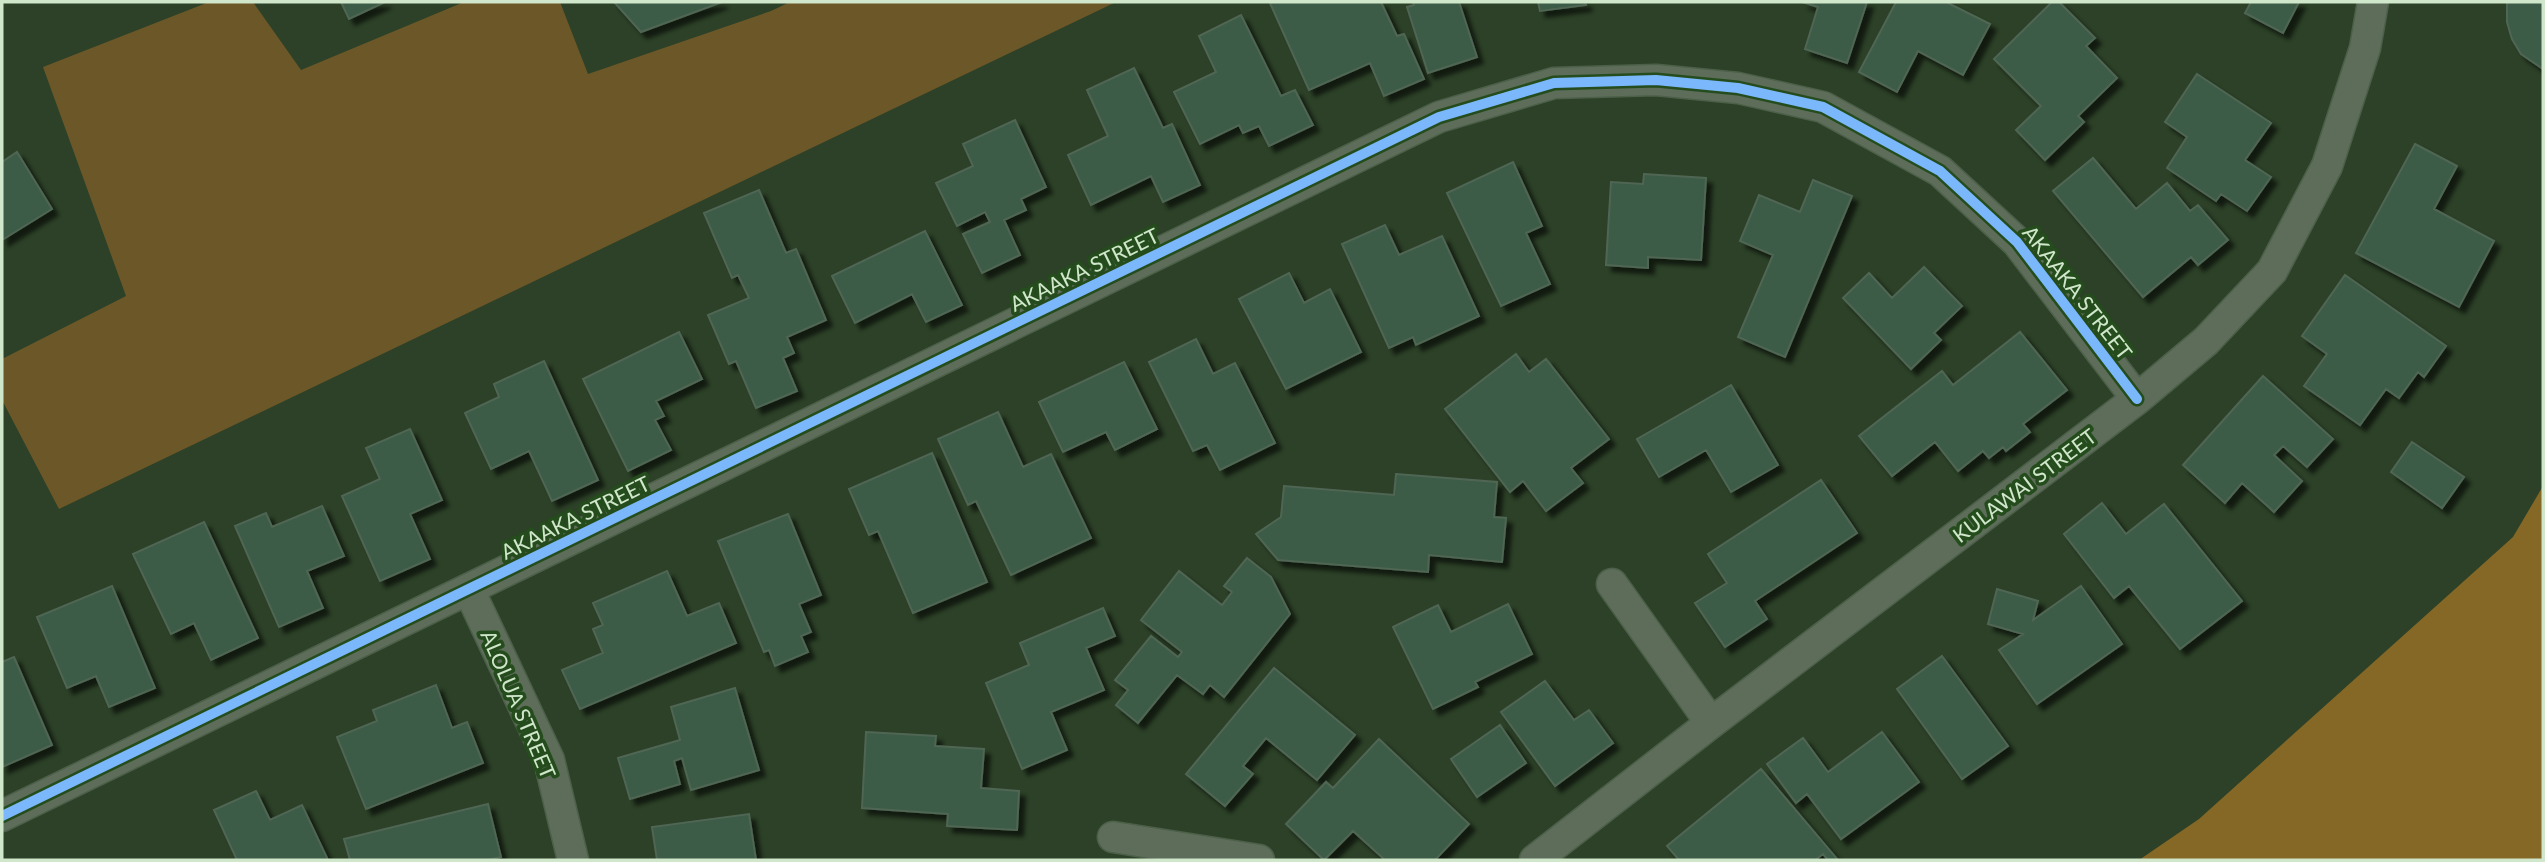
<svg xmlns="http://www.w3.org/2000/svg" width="2545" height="862" viewBox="0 0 2545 862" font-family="Lato,sans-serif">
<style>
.green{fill:#6c5729}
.forest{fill:#856726}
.building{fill:#3c5b46;stroke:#506654;stroke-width:2;filter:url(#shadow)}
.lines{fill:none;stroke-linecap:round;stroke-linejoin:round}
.minor-casing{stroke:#4c5f48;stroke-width:33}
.minor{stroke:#5d6d5a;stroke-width:30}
.cycleway-casing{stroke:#254c1c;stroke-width:15}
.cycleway{stroke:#7ab7fb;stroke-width:10}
.labels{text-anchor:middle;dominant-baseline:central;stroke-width:7;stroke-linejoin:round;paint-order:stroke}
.street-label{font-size:21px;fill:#d0e7cb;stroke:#254c1c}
</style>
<defs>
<filter id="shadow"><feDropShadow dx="6" dy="6" stdDeviation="2" flood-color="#0009"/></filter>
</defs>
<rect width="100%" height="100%" fill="#2c4127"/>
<path class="green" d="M 209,2 L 253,2 L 301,70 L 464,2 L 560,2 L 588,74 L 771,11 L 790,2 L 1116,2 L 59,509 L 2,400 L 2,359 L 126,296 L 43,67 Z"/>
<path class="forest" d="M 2543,486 L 2543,860 L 2139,860 L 2199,819 L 2513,537 Z"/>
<path class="building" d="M 341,2 L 385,2 L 349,19 Z
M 614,2 L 722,2 L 641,32 Z
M 1273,2 L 1381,2 L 1397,36 L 1404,34 L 1424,79 L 1384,96 L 1370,63 L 1309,90 L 1270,3 Z
M 1413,2 L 1459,2 L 1477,57 L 1428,73 L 1407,7 L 1414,5 Z
M 1538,2 L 1585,2 L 1586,5 L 1540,11 Z
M 1802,2 L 1867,2 L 1847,63 L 1805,49 L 1818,7 Z
M 1896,2 L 1946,2 L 1990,24 L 1963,75 L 1918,51 L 1897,92 L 1859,72 Z
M 2052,2 L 2059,2 L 2095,38 L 2086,46 L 2117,78 L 2078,116 L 2084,122 L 2045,160 L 2016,130 L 2041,106 L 1994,59 Z
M 2251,2 L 2299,2 L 2283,33 L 2245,13 Z
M 2507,2 L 2543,2 L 2543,69 L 2521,54 L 2512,39 L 2507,22 Z
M 1241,15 L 1281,96 L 1295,90 L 1313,125 L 1269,146 L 1259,126 L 1243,133 L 1239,125 L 1200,144 L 1174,92 L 1216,72 L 1199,36 Z
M 1134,68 L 1163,128 L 1172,124 L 1200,185 L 1163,202 L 1151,176 L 1091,205 L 1068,155 L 1108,136 L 1087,90 Z
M 2197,74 L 2271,123 L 2245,160 L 2271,177 L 2247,211 L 2221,194 L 2216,201 L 2167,168 L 2187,137 L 2165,122 Z
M 1015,120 L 1046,187 L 1021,199 L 1026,210 L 1004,220 L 1020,255 L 982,273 L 963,234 L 990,222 L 985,212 L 957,226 L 936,183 L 973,166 L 963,144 Z
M 2415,144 L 2457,166 L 2434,209 L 2494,241 L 2459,307 L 2356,253 Z
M 17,152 L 52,209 L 2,240 L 2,162 Z
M 2093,158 L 2136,209 L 2167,183 L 2190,211 L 2198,205 L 2228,240 L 2198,265 L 2191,257 L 2143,297 L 2053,191 Z
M 1513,162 L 1542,226 L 1526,233 L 1550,284 L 1501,306 L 1447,193 Z
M 1644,174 L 1706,178 L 1701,260 L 1648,257 L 1648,268 L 1606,265 L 1611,182 L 1643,184 Z
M 1813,180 L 1852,196 L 1785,357 L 1738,337 L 1773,255 L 1740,241 L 1759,195 L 1800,212 Z
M 759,190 L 786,253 L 796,249 L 826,320 L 787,337 L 794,353 L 783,358 L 797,391 L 756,408 L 736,361 L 729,364 L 708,315 L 749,298 L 738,275 L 732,278 L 704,213 Z
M 1385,225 L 1399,255 L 1442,236 L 1479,316 L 1416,345 L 1413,337 L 1389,348 L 1342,244 Z
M 925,231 L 962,305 L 926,322 L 912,294 L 855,323 L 832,276 Z
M 1924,267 L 1962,306 L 1934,333 L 1941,340 L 1911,369 L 1843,298 L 1869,273 L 1892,298 Z
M 1289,273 L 1304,303 L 1330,289 L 1361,352 L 1286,389 L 1239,299 Z
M 2345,275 L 2446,346 L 2424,377 L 2418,372 L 2399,398 L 2386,389 L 2360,425 L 2304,386 L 2327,354 L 2302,336 Z
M 679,332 L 702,379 L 656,401 L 664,416 L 655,420 L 671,450 L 628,471 L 583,379 Z
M 2020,332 L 2067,390 L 2023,424 L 2030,432 L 2006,451 L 2003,447 L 1989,458 L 1983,451 L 1958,471 L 1935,442 L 1892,476 L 1859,436 L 1942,371 L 1953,385 Z
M 1196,339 L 1213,374 L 1235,363 L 1275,443 L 1220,470 L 1207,445 L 1193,451 L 1149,362 Z
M 1516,354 L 1529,372 L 1546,359 L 1609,439 L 1571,468 L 1583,483 L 1546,511 L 1523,481 L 1510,492 L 1445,409 Z
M 544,361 L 598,480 L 552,501 L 529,451 L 491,469 L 465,413 L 499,397 L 494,384 Z
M 1124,362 L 1157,429 L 1115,450 L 1106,432 L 1063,452 L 1039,402 Z
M 2263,376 L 2333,439 L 2307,467 L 2283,446 L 2274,455 L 2302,481 L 2274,512 L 2242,483 L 2225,503 L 2183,465 Z
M 1731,385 L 1778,465 L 1731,492 L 1706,450 L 1659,477 L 1637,439 Z
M 998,412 L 1023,467 L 1051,454 L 1091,538 L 1011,575 L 976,501 L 968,505 L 938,439 Z
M 410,429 L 442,500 L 410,514 L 430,559 L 380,581 L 342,496 L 380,479 L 366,448 Z
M 2412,442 L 2464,477 L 2442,508 L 2391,472 Z
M 932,453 L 987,582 L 913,613 L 878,531 L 869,535 L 849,489 Z
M 1396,474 L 1497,482 L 1494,517 L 1506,518 L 1502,562 L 1429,555 L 1428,572 L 1278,560 L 1256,534 L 1281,517 L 1284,486 L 1394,495 Z
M 1821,480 L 1857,533 L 1755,601 L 1767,619 L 1725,647 L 1695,603 L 1727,583 L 1708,554 Z
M 2102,503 L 2126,534 L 2164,504 L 2242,601 L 2180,649 L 2129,586 L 2114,598 L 2064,534 Z
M 322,506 L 344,556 L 307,571 L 323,608 L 279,627 L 235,526 L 266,513 L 272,527 Z
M 788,514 L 821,595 L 799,604 L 811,632 L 801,636 L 808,652 L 775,666 L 769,650 L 764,652 L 718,541 Z
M 204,522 L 258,638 L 211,660 L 194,623 L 171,634 L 133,554 Z
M 1247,558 L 1271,577 L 1290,614 L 1224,697 L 1210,685 L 1203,694 L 1177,675 L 1138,723 L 1116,705 L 1128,690 L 1115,680 L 1151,636 L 1178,657 L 1182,652 L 1141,620 L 1179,571 L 1222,605 L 1232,592 L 1224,586 Z
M 667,571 L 687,616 L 719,603 L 736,643 L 580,709 L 562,670 L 603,653 L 593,629 L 603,625 L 593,603 Z
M 112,586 L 155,688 L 109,707 L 96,676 L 67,688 L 37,617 Z
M 2081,586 L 2122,644 L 2037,704 L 1999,650 L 2023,634 L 1988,624 L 1997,589 L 2038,601 L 2033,620 Z
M 1508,604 L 1532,654 L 1475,682 L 1478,687 L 1433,709 L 1393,627 L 1438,605 L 1451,632 Z
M 1103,608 L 1115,636 L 1086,648 L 1104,690 L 1051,712 L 1067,750 L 1022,769 L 986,683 L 1029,665 L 1020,643 Z
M 1942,656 L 2008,746 L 1962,779 L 1897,689 Z
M 14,657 L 52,745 L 2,767 L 2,662 Z
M 1274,668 L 1355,735 L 1317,780 L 1266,738 L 1243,766 L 1253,774 L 1225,806 L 1186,774 Z
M 1545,681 L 1574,720 L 1589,710 L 1613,743 L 1555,786 L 1501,712 Z
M 436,685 L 452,728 L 467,722 L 483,763 L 366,809 L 337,737 L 377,721 L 373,710 Z
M 735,688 L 759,770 L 691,790 L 682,758 L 674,761 L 680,784 L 630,799 L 618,758 L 680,740 L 671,707 Z
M 1500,725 L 1526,763 L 1477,797 L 1451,759 Z
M 866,732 L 936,736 L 935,746 L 984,749 L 981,788 L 1019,791 L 1017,830 L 947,826 L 948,814 L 862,808 Z
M 1882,732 L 1919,782 L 1841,839 L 1807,794 L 1796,803 L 1767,764 L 1803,738 L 1828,772 Z
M 1379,739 L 1469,824 L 1435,860 L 1385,860 L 1353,831 L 1324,860 L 1286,824 L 1326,782 L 1333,788 Z
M 1761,769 L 1838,860 L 1828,860 L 1823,854 L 1815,860 L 1679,860 L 1667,846 Z
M 256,791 L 270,820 L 302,805 L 328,860 L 237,860 L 214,810 Z
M 488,804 L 501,857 L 487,860 L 350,860 L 344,839 Z
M 749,814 L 756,860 L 657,860 L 652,827 Z"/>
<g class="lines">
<g class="minor-casing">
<path id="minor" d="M 1612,584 L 1711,723
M 469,590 L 549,760 L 573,860
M 2,816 L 1439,117 L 1554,83 L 1656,80 L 1738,88 L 1823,107 L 1940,171 L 2017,242 L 2137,399
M 1113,837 L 1259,860
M 1535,860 L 1711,723 L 2137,399 L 2206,341 L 2272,271 L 2327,166 L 2365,48 L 2373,2"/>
</g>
<use href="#minor" class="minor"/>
<g class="cycleway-casing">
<path id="cycleway" d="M 2,816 L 1439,117 L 1554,83 L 1656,80 L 1738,88 L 1823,107 L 1940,171 L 2017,242 L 2137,399"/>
</g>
<use href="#cycleway" class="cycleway"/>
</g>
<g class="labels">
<g class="street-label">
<text transform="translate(1084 269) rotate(-26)">AKAAKA STREET</text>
<text transform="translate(2078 292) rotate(52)">AKAAKA STREET</text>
<text transform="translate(2024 485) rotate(-37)">KULAWAI STREET</text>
<text transform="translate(575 517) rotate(-26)">AKAAKA STREET</text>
<text transform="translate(519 704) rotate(67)">ALOLUA STREET</text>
</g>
</g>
<rect width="2545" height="862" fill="none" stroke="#d0e7cb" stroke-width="7"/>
</svg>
